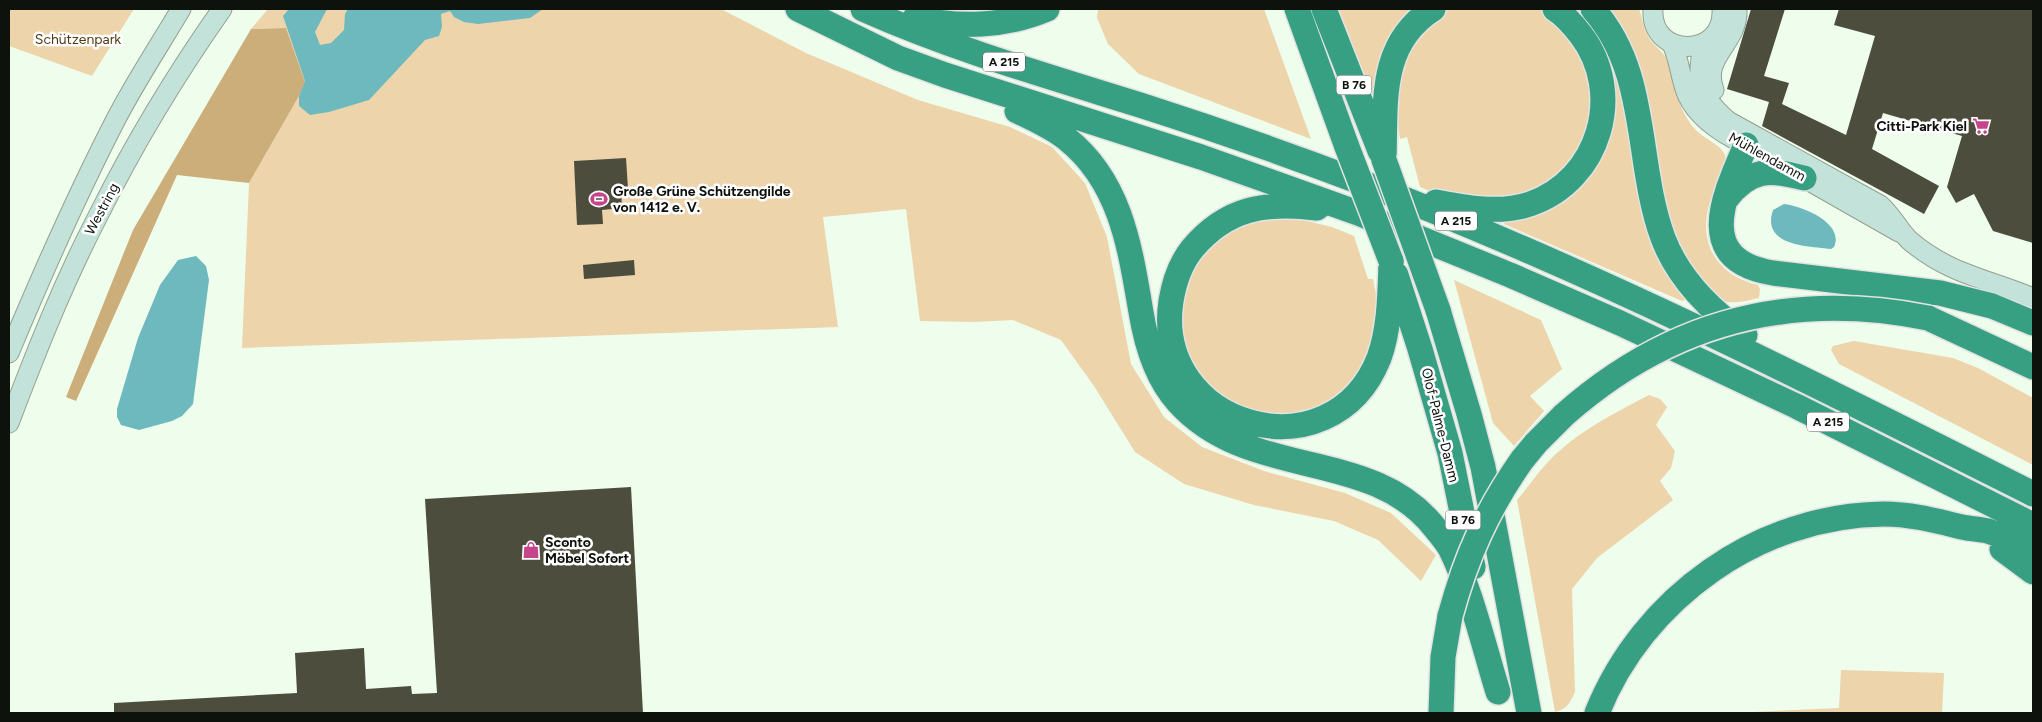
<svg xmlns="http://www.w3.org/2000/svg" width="2042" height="722" viewBox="0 0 2042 722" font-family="Figtree,sans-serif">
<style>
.green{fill:#edd4ab}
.forest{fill:#ccae7a}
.water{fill:#6db9be}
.building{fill:#4c4d3d}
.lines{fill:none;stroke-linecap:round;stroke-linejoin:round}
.secondary-casing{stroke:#939f90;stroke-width:21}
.highway-casing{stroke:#e2e3e2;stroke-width:28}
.secondary{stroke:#c3e2da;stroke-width:19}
.highway{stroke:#38a082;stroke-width:25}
.highway-bridge-casing{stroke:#e2e3e2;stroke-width:28;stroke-linecap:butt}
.highway-bridge{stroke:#38a082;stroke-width:25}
.labels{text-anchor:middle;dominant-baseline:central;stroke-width:5;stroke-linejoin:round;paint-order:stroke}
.shield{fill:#fff;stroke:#565955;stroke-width:1}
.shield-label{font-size:12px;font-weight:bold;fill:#0d120c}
.park-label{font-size:14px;fill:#503b11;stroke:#fff}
.poi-label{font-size:14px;font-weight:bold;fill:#0d120c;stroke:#fff;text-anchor:start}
.street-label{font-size:14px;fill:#0d120c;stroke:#fff}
</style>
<rect width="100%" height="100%" fill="#effdec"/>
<path class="green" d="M 9,9 L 134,9 L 92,76 L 9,46 Z
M 268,9 L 721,9 L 806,53 L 918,100 L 1010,127 L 1052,147 L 1085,183 L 1107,237 L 1131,364 L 1164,417 L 1202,447 L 1264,471 L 1345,493 L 1391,513 L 1436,555 L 1421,581 L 1378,540 L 1334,521 L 1254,505 L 1184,484 L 1135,452 L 1094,386 L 1061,340 L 1013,320 L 974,322 L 920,321 L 906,209 L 823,217 L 838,327 L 242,348 L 249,183 L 299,96 L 305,82 L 286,28 L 251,29 Z
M 1098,9 L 1264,9 L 1311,139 L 1139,74 L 1108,44 L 1097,18 Z
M 1338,9 L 1424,9 L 1375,101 L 1372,93 Z
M 1450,9 L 1538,9 L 1557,20 L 1591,68 L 1595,121 L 1568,172 L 1509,202 L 1432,192 L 1420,187 L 1407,137 L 1400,139 L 1397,119 L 1398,64 L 1431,21 Z
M 1565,9 L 1582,9 L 1609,44 L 1687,299 L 1682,301 L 1504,224 L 1507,216 L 1537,208 L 1610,114 Z
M 1607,9 L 1639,9 C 1643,20 1644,31 1651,41 C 1657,48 1667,55 1669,65 C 1677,91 1676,105 1694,128 C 1701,137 1723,146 1725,155 C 1728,165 1713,191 1710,202 C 1697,242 1717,276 1758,285 L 1760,289 L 1759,298 C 1747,301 1734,304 1721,301 C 1703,295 1674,234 1666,217 Z
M 1294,218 L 1332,227 L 1354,236 L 1368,279 L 1373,279 L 1377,299 L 1378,317 L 1364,374 L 1319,410 L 1257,418 L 1203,385 L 1177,329 L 1190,268 L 1217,237 L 1256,219 Z
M 1454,280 L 1541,320 L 1562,369 L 1530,396 L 1544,411 L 1514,446 L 1493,423 Z
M 1854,341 L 1953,358 L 1978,368 L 2033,398 L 2033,465 L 1839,364 L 1831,350 L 1833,346 Z
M 1649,395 L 1660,399 L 1667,407 L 1656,425 L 1675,451 L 1671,468 L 1660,481 L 1673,500 L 1597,558 L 1572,589 L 1575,692 C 1570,703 1567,709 1555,712 L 1517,500 C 1530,485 1542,466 1557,453 C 1584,428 1617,412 1649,395 Z
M 1841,670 L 1944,673 L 1942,713 L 1729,713 L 1839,708 Z"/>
<path class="forest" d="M 286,28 L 305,82 L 299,96 L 249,183 L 177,175 L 76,401 L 66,397 L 133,230 L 251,29 Z"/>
<path class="water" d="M 289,9 L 327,9 L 315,32 L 320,45 L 331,43 L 344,30 L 345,14 L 348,9 L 543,9 L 530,18 L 478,24 L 464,22 L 454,17 L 450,11 L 441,14 L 442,27 L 439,36 L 425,40 L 369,100 L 329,112 L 310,115 L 299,106 L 299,96 L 305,81 L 283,16 Z
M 1784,204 C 1802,206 1845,223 1834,247 L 1831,249 C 1807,246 1761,246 1773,210 Z
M 196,256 L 206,266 L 209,280 L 193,404 L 182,416 L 172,421 L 139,430 L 121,425 L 117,417 L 117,409 L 138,338 L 160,285 L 178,260 Z"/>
<path class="building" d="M 1751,9 L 1785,9 L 1764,76 L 1789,83 L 1782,104 L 1846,135 L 1875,36 L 1834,25 L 1839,9 L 2033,9 L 2033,243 L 1993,231 L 1974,194 L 1956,203 L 1947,187 L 1962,136 L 1883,113 L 1872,149 L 1939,186 L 1924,214 L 1762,126 L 1769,102 L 1727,89 Z
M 626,158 L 628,189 L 621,189 L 622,208 L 602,210 L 603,224 L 577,225 L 574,161 Z
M 634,260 L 635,275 L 584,279 L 583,265 Z
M 631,487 L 643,713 L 114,713 L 114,703 L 297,693 L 295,653 L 364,648 L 366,689 L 411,686 L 412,694 L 437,693 L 425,499 Z"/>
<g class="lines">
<g class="secondary-casing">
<path id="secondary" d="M 1653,9 C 1650,59 1725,59 1722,9
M 1704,43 C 1695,80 1699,96 1728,121 L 1880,205 C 1892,215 1898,229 1909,240 C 1948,274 1988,279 2033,298
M 1672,44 C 1679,59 1680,74 1685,89 C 1692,112 1714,128 1734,139
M 1714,90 C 1701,56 1739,44 1737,9
M 1797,174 L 1899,232
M 9,353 C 42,274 76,197 115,121 C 135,82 159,46 181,9
M 9,423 C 36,352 64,281 99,214 C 134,144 177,73 222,9"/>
</g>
<g class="highway-casing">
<path id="highway" d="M 798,9 L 898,58 L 945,75 L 1201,157 L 1358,213 L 1510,275 L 1620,323 L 1796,406 L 2033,525
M 863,9 C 953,49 1047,76 1140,105 C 1215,129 1289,155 1363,183 C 1593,271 1813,383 2033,494
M 1297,9 L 1347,147
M 1324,9 L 1380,151
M 1593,9 C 1650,73 1635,162 1663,238 C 1678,278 1710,310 1745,335
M 915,18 C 958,28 1005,27 1047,9
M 1017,111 C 1034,119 1052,127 1067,139 C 1121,182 1130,248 1141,312 C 1146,343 1156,378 1178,402 C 1250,482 1371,446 1435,528 C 1440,534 1446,541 1450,548 C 1471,590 1484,647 1498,692
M 1746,145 C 1724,196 1693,260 1773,273 L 1940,293 L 1992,306 L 2033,323
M 1384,160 C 1386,103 1378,44 1433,9
M 1726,199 C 1750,168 1770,169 1804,178
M 1436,202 C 1466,208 1500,214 1530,204 C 1600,180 1625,93 1581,35 C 1574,26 1565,15 1555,9
M 1317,208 C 1266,202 1227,207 1192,249 C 1180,264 1174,283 1171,301 C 1152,427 1331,479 1379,358 C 1390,328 1390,292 1391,261
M 1396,275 L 1420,349 L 1450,453 L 1473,567
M 1438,310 L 1469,414 L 1483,467 L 1529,713
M 1928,318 L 2033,367
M 1522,460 L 1536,443 L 1564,415
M 2002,549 L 2033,572
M 1441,713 L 1443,657 L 1450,616
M 1597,713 C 1643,598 1759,515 1884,514 C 1911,514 1937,521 1962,527 C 1971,529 1980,529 1988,531 C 2004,536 2019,545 2033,552"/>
</g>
<use href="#secondary" class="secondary"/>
<use href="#highway" class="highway"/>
<g class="highway-bridge-casing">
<path id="highway-bridge" d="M 1347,147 L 1391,261
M 1384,160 L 1438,310
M 1564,415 C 1669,322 1790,290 1928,318
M 1450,616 C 1466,557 1487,510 1522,460"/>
</g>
<use href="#highway-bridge" class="highway-bridge"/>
</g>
<defs>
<g id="supermarket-bare" transform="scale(1.35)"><path d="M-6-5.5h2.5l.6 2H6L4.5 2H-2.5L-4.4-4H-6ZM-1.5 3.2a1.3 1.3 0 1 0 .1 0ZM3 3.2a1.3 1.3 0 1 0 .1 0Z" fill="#c6448b" stroke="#fff" stroke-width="2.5" paint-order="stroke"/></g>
<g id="stadium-bare" transform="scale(1.35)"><path d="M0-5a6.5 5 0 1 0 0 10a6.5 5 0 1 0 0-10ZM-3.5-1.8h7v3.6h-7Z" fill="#c6448b" stroke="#fff" stroke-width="2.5" paint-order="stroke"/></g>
<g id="shop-bare" transform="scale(1.35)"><path d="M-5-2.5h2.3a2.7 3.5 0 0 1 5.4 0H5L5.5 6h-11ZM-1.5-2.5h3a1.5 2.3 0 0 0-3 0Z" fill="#c6448b" stroke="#fff" stroke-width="2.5" paint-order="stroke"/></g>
</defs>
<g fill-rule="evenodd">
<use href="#supermarket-bare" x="1981" y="126"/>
<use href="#stadium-bare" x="599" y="199"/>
<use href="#shop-bare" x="531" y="550"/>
</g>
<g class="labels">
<g class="shield">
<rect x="983" y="52.5" width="42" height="19" rx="4"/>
<rect x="1336.5" y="75.5" width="35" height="19" rx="4"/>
<rect x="1435" y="211.5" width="42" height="19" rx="4"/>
<rect x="1807" y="412.5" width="42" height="19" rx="4"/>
<rect x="1445.5" y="510.5" width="35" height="19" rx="4"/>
</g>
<g class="shield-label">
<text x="1004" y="62">A 215</text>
<text x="1354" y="85">B 76</text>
<text x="1456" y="221">A 215</text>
<text x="1828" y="422">A 215</text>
<text x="1463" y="520">B 76</text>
</g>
<g class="park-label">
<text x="78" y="39">Schützenpark</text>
</g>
<g class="poi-label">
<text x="1967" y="126" text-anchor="end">Citti-Park Kiel</text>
<text x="613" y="191">Große Grüne Schützengilde<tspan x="613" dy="16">von 1412 e. V.</tspan></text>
<text x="545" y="542">Sconto<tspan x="545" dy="16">Möbel Sofort</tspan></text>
</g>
<g class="street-label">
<text transform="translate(1767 157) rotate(29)">Mühlendamm</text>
<text transform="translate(102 209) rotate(-62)">Westring</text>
<text transform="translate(1440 425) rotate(76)">Olof-Palme-Damm</text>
</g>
</g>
<rect width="2042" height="722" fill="none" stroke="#0d120c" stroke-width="20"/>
</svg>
